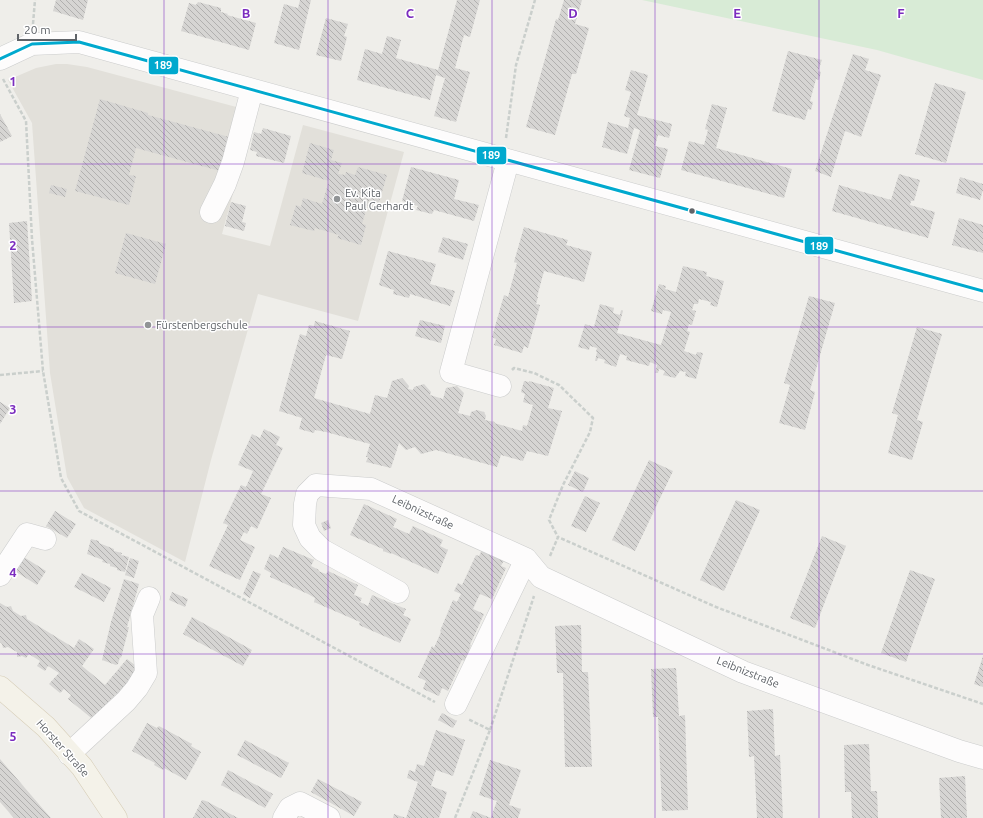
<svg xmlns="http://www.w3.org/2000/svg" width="983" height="818" viewBox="0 0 983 818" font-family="Ubuntu,sans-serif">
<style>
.education{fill:#e2e0da}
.park{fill:#d8ebd6}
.building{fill:url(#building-back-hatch)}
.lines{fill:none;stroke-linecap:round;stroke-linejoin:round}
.minor-casing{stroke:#cbcccc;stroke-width:23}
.major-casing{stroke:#d7ceb8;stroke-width:23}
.path{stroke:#cacfcc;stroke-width:2.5;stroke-dasharray:4 2;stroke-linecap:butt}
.minor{stroke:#fdfcfc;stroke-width:22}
.major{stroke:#f4f2e9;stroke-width:22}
.bus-1-casing{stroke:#fff;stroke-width:6}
.bus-1{stroke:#00a9ce;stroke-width:3}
.grid{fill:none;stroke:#7b2cbf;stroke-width:1;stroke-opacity:0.55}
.poi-dot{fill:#919496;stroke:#fff;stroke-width:1.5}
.bus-dot{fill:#5f6368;stroke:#fff;stroke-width:1.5}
.labels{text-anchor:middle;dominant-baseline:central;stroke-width:3;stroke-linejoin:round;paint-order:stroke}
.poi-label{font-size:11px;fill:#5f6368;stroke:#fff;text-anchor:start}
.street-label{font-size:11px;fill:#5f6368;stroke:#fff}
.grid-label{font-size:13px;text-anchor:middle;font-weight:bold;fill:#7b2cbf;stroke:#fff;stroke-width:3;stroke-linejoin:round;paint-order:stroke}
.line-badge{stroke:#fff;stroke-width:1.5}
.badge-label{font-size:11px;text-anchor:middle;font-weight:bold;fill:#fff}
</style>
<defs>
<pattern id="building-back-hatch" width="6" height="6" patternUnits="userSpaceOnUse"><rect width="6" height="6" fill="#d6d5d3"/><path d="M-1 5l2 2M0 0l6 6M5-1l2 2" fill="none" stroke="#b1b0af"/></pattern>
</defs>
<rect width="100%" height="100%" fill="#efeeea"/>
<path class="education" d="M 56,64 L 67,64 L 87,67 L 255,112 L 222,234 L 270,246 L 303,125 L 404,152 L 358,321 L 258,294 L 211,460 L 185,562 L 84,508 L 67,477 L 50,373 L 32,123 L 8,80 L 36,68 Z"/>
<path class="park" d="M 642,0 L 983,0 L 983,80 L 877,50 Z"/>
<path class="building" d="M 56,0 L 88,0 L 83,20 L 53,11 Z
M 300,0 L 311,0 L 299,50 L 274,43 L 284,4 L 298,8 Z
M 457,0 L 480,0 L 470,37 L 464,35 L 455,68 L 470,72 L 456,122 L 434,116 L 445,78 L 436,75 L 430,100 L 357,80 L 365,49 L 382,54 L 387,36 L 401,40 L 396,58 L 438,70 Z
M 564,0 L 582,0 L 575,24 L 589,28 L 576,74 L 572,74 L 555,135 L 526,127 L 556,19 L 558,20 Z
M 198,2 L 221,8 L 221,12 L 228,14 L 227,15 L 256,23 L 249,50 L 181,31 L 189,3 L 196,5 Z
M 326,18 L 348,24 L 344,36 L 347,37 L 341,61 L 316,55 Z
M 788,51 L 822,60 L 818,71 L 821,72 L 819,80 L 816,79 L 810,101 L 813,102 L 811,110 L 808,109 L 805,120 L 772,111 Z
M 853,54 L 869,59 L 865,70 L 881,75 L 861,137 L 845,131 L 831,177 L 815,171 Z
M 631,70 L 648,75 L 637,115 L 672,124 L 669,138 L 658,135 L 655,146 L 668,149 L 660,178 L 629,170 L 640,130 L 634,128 L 627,154 L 602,147 L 608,122 L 628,128 L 630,118 L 624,116 L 631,92 L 625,90 Z
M 935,83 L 966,92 L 946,163 L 915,154 Z
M 100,99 L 148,113 L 148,115 L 229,137 L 220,171 L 136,148 L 129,175 L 136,176 L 129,205 L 75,191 Z
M 712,104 L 727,108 L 716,148 L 792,169 L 784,198 L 681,170 L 689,141 L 704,145 L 708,130 L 705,129 Z
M 0,114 L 12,136 L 0,142 Z
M 263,128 L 291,136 L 284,163 L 256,156 L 257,152 L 250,150 L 254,132 L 261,134 Z
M 310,143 L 334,150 L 331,160 L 342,163 L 338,174 L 345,175 L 346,172 L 355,175 L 358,167 L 387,175 L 379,202 L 369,200 L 362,224 L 366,225 L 361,245 L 337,238 L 339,235 L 315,228 L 314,231 L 290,225 L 296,205 L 301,207 L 303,198 L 322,204 L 329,181 L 302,173 Z
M 411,167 L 459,180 L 454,199 L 479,205 L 474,221 L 434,210 L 432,214 L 416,210 L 418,206 L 402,201 Z
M 899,174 L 920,180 L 914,201 L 911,201 L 910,205 L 935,212 L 928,238 L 832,211 L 839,185 L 891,200 Z
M 960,177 L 983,184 L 983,190 L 980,200 L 956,193 Z
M 51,185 L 67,189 L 65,197 L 49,193 Z
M 231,202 L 246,206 L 242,222 L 246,223 L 244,231 L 225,226 Z
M 959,218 L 983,225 L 983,253 L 952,245 Z
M 27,221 L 32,301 L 14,303 L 9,223 Z
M 524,227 L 568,240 L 566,245 L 592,252 L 584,282 L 544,271 L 537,297 L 538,297 L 536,304 L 540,305 L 528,348 L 524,346 L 522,353 L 494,345 L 496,339 L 492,337 L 504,295 L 508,297 L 517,263 L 514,262 Z
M 126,233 L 166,244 L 155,284 L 115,273 Z
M 443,237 L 468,244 L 463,260 L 438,252 Z
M 388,251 L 436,264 L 430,284 L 455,291 L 450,306 L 410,294 L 409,298 L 393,294 L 394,290 L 379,285 Z
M 683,266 L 707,272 L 706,276 L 724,281 L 717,307 L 710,305 L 711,302 L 699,299 L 698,304 L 694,304 L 692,310 L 696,311 L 692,325 L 689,324 L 687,331 L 690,332 L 684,351 L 696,355 L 697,352 L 703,353 L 696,379 L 685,376 L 686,372 L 680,371 L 675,378 L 663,375 L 665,371 L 659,369 L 658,373 L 655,373 L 657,365 L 650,362 L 649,366 L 626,360 L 627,356 L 620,354 L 616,367 L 604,363 L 605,360 L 598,358 L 597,361 L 595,361 L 597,352 L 596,352 L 597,348 L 590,346 L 589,350 L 578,347 L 585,324 L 594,327 L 600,304 L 614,308 L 613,313 L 620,315 L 621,310 L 623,311 L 617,333 L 661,345 L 671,312 L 663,310 L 662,314 L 651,311 L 659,284 L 666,286 L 665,289 L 676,292 Z
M 809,296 L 835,303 L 810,390 L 815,392 L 805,430 L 779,423 L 790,385 L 784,383 Z
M 420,320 L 445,326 L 441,343 L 415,336 Z
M 315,321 L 350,331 L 342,359 L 326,355 L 314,398 L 370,414 L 375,395 L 387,398 L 392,381 L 402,378 L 409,386 L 408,389 L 413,390 L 414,387 L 424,384 L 431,392 L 430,395 L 443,399 L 446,388 L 457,386 L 464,393 L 458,413 L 470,416 L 471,412 L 477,410 L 484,412 L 486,416 L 485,420 L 495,422 L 494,423 L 522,431 L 523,425 L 527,426 L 533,405 L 523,402 L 525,394 L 521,392 L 524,381 L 529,382 L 529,381 L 554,388 L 548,408 L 562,411 L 548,456 L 527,451 L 523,461 L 501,455 L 497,467 L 436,450 L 421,454 L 415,447 L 406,450 L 399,443 L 391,468 L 366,462 L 368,457 L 366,457 L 370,444 L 326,432 L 315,430 L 314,433 L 299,429 L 302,418 L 279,411 L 300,334 L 306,336 L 309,325 L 314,326 Z
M 917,327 L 942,334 L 917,420 L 923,422 L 912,460 L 888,453 L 898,415 L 892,413 Z
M 0,402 L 10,408 L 0,424 Z
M 264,429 L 280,437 L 276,445 L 283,448 L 261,494 L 271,498 L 257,529 L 251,526 L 247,534 L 244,532 L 240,540 L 255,547 L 240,580 L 209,566 L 228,525 L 223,523 L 241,485 L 246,487 L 253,471 L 238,465 L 252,434 L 260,438 Z
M 649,460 L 673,471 L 635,551 L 612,540 Z
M 575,471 L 589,478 L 583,492 L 568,485 Z
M 585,496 L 600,503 L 586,532 L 571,526 Z
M 736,500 L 760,510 L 724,591 L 700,580 Z
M 364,504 L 397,519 L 393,527 L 409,534 L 413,526 L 443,540 L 440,546 L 448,550 L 438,574 L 391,553 L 391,554 L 383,551 L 383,549 L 350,535 Z
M 55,511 L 76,524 L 67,538 L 46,526 Z
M 328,520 L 331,528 L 324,531 L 321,523 Z
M 822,536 L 846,546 L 815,628 L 790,618 Z
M 91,539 L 99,541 L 99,543 L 114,549 L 114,551 L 122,553 L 121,555 L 129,557 L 125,572 L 117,570 L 117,568 L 110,566 L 110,564 L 102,562 L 103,560 L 87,554 Z
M 283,547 L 314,560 L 311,566 L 319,570 L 318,571 L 326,574 L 328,571 L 358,585 L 354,595 L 362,598 L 360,602 L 368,606 L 372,595 L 406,609 L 403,615 L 411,619 L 400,643 L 359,625 L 360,622 L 314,602 L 315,598 L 308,594 L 270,577 L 271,573 L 264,569 L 270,554 L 278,558 Z
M 483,548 L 505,558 L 501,566 L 506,568 L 492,599 L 480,594 L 473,609 L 484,614 L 470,645 L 471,645 L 465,661 L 462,660 L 448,691 L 442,688 L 439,696 L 423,689 L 426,681 L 418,677 L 432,646 L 434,648 L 441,632 L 440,631 L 453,600 L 457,602 L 461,594 L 454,591 L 458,583 L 462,585 L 476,555 L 479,556 Z
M 19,554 L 46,571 L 37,585 L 10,568 Z
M 130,558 L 139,561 L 134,578 L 125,575 Z
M 910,570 L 935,579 L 906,662 L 881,653 Z
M 253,571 L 261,574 L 250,598 L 243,594 Z
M 82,573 L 111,588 L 104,602 L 74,587 Z
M 124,579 L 139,584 L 127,627 L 129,627 L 121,658 L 120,657 L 118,664 L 116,665 L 102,660 L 111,622 Z
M 172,592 L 188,599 L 185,607 L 169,600 Z
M 0,603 L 7,607 L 11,606 L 13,611 L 21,616 L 26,615 L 27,619 L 74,648 L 79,639 L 94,649 L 82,666 L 105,685 L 127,659 L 140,669 L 121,698 L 116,694 L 95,721 L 68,699 L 71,695 L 64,689 L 60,693 L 49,684 L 59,673 L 48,666 L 45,671 L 37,666 L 40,661 L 29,654 L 26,658 L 22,656 L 17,657 L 17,652 L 8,647 L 3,648 L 2,644 L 0,642 Z
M 192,617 L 252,650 L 243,666 L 183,634 Z
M 581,625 L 582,672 L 588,672 L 592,767 L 565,767 L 563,673 L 557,673 L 555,626 Z
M 983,656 L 983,687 L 974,684 Z
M 676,668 L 679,716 L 685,715 L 688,810 L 662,811 L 658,717 L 653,717 L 651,669 Z
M 773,709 L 775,756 L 780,755 L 783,818 L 757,818 L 754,756 L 749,757 L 747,711 Z
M 442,713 L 457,721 L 453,728 L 438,720 Z
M 147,723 L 157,728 L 159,726 L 192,744 L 191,746 L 201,752 L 186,780 L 164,768 L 163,770 L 154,765 L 155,763 L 132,751 Z
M 436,730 L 465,740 L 453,776 L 436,770 L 431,786 L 447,792 L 439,818 L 393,818 L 394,814 L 406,818 L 418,782 L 407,778 L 409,770 L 415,772 L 417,764 L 424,766 Z
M 245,740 L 289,763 L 281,778 L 237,755 Z
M 869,744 L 871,791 L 877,791 L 878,818 L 852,818 L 851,792 L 845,792 L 844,745 Z
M 0,759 L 43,809 L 51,818 L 14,818 L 0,802 Z
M 490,760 L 521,770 L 509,805 L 521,809 L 518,818 L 470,818 L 473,811 L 491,818 L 494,809 L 497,801 L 479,795 Z
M 228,770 L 273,794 L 265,808 L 221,785 Z
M 965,776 L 967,818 L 941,818 L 939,778 Z
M 318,779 L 362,802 L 354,816 L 311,792 Z
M 202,800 L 206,801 L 238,818 L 193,818 Z"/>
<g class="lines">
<g class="minor-casing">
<path id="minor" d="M 0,59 L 32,44 L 79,42 L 983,291
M 211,212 L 225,184 L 233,162 L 252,90
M 500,386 L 451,372 L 508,161
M 0,575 L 27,534 L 45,539
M 398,592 L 322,550 L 310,538 L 304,525 L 305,504 L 307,494 L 316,485 L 371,489 L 526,559 L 541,577 L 743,672 L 959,751 L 983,758
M 456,704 L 526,559
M 69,754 L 126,701 L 137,688 L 146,673 L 142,615 L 149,598
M 284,818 L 290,808 L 300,803 L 329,818"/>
</g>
<g class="major-casing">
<path id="major" d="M 0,687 L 46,727 L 82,767 L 116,818"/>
</g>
<path class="path" d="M 33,24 L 35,0
M 3,79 L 26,121 L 32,239 L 43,371 L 61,478 L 79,511 L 435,702
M 506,138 L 516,65 L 535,0
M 512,370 L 514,368 L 534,373 L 559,385 L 593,418 L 590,432 L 563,485 L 549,520 L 558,537
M 0,375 L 43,371
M 550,556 L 558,537 L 716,607 L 868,665 L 983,704
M 490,730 L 534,596
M 455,818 L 490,730 L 468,719"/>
<use href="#minor" class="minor"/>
<use href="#major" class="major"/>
<g class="bus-1-casing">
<path id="bus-1" d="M 0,59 L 32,44 L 79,42 L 983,291"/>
</g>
<use href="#bus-1" class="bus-1"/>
</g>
<path class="grid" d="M 164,0 L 164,818M 328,0 L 328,818M 492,0 L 492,818M 655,0 L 655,818M 819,0 L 819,818M 0,164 L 983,164M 0,327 L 983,327M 0,491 L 983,491M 0,654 L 983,654"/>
<g class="poi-dot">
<circle cx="337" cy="199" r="4"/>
<circle cx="148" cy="325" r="4"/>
</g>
<circle class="bus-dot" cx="692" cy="211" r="3.5"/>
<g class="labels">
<g class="poi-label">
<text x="345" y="193">Ev. Kita<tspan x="345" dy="13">Paul Gerhardt</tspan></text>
<text x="156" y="325">Fürstenbergschule</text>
</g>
<g class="street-label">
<text transform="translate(423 512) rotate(25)">Leibnizstraße</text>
<text transform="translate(748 672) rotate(22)">Leibnizstraße</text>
<text transform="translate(63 748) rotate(48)">Horster Straße</text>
</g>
</g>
<g class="grid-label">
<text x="246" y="18">B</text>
<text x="410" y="18">C</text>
<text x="573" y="18">D</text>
<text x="737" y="18">E</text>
<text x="901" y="18">F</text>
<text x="13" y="86">1</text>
<text x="13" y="250">2</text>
<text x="13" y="414">3</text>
<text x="13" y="577">4</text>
<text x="13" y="741">5</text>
</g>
<g class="line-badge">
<rect x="148" y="56" width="31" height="19" rx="4" fill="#00a9ce"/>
<rect x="476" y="146" width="31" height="19" rx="4" fill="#00a9ce"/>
<rect x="804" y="236" width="30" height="19" rx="4" fill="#00a9ce"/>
</g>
<g class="badge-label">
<text x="163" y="69">189</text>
<text x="491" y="159">189</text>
<text x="819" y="250">189</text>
</g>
<path d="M18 34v6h58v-6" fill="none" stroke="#5f6368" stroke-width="2"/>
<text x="24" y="34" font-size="12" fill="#5f6368" stroke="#ffffff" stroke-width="3" paint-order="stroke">20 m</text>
</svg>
